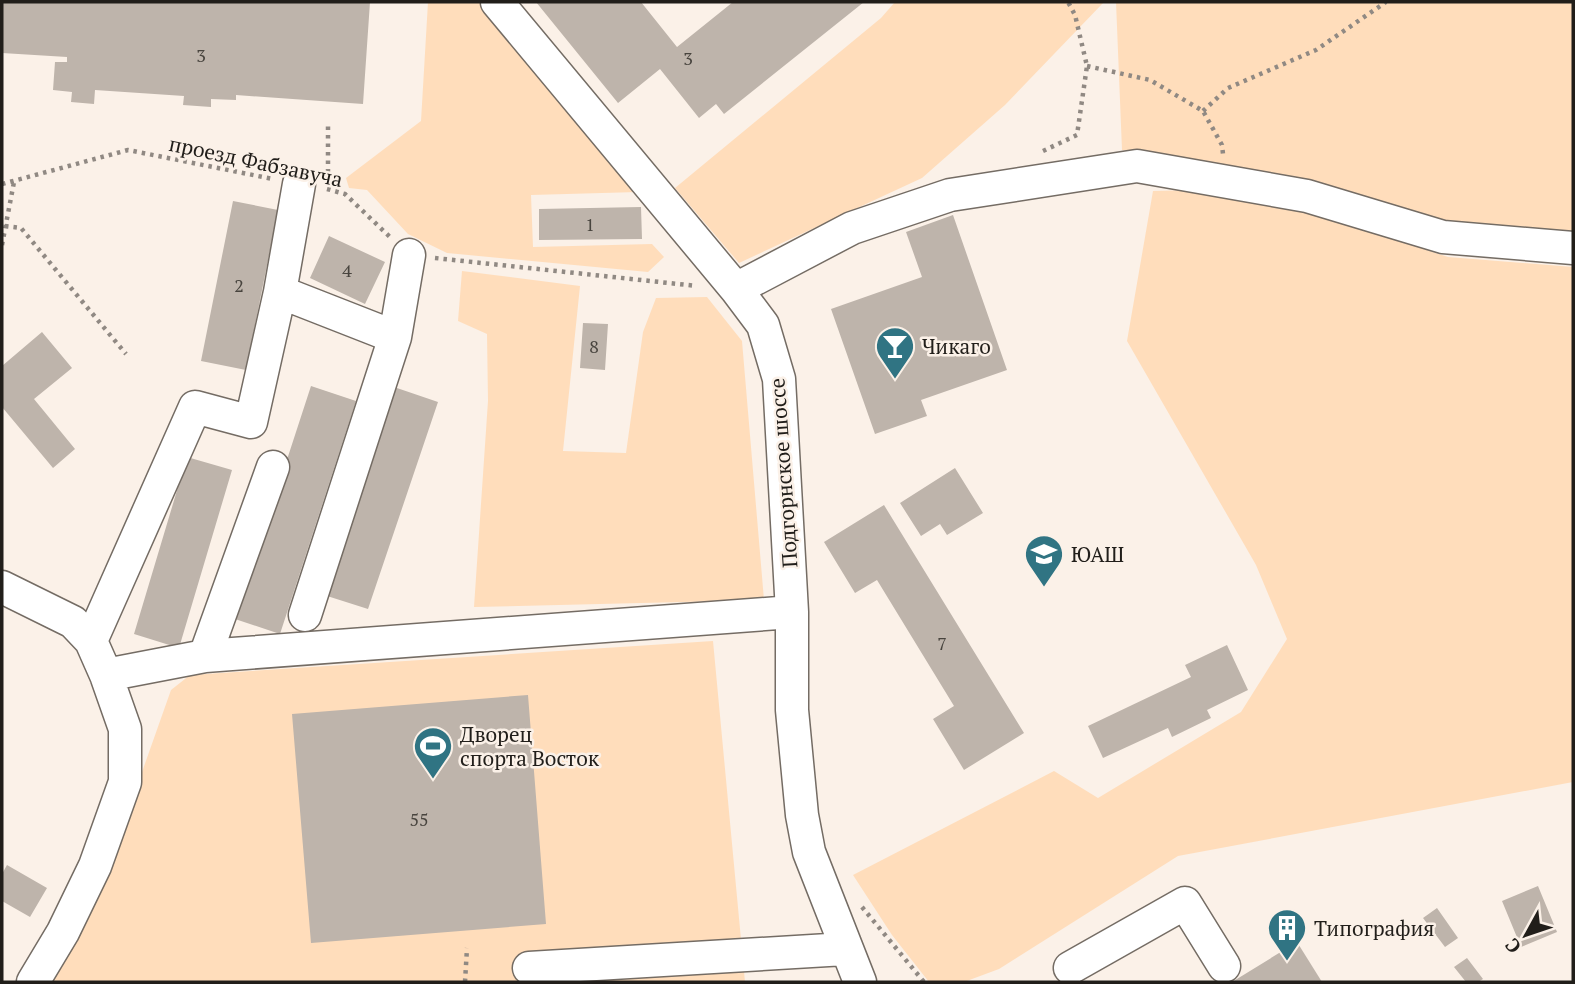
<svg xmlns="http://www.w3.org/2000/svg" width="1575" height="984" viewBox="0 0 1575 984" font-family="'PT Serif',serif">
<style>
.green{fill:#fdb}
.building{fill:#beb4ab}
.lines{fill:none;stroke-linecap:round;stroke-linejoin:round}
.minor-casing{stroke:#746c64;stroke-width:35}
.path{stroke:#908983;stroke-width:4.5;stroke-dasharray:3.5 5;stroke-linecap:butt}
.minor{stroke:#fff;stroke-width:32}
.labels{text-anchor:middle;dominant-baseline:central;stroke-width:5;stroke-linejoin:round;paint-order:stroke}
.number-label{font-size:18px;fill:#48443e}
.street-label{font-size:21px;fill:#211e1a;stroke:#fbf1e8}
.poi-label{font-size:21px;fill:#211e1a;stroke:#fbf1e8;text-anchor:start}
</style>
<rect width="100%" height="100%" fill="#fbf1e8"/>
<path class="green" d="M 428,2 L 480,2 L 638,192 L 531,195 L 533,247 L 652,244 L 664,257 L 648,272 L 447,253 L 408,234 L 367,190 L 349,188 L 346,178 L 421,121 Z
M 895,2 L 1104,2 L 1005,105 L 922,178 L 739,263 L 675,188 L 881,18 Z
M 1116,2 L 1573,2 L 1573,238 L 1469,229 L 1201,162 L 1122,150 Z
M 1195,190 L 1312,212 L 1448,257 L 1573,267 L 1573,782 L 1178,856 L 999,969 L 964,982 L 929,982 L 892,935 L 853,875 L 1054,771 L 1098,798 L 1241,712 L 1287,639 L 1256,565 L 1127,341 L 1153,191 Z
M 462,271 L 580,286 L 563,451 L 626,453 L 643,332 L 656,298 L 707,297 L 742,341 L 764,600 L 474,607 L 488,401 L 487,334 L 458,321 Z
M 713,641 L 745,982 L 44,982 L 107,871 L 171,690 L 190,675 Z"/>
<path class="building" d="M 2,2 L 370,2 L 363,104 L 236,95 L 236,100 L 211,99 L 211,107 L 183,105 L 184,96 L 95,90 L 94,104 L 71,102 L 72,92 L 53,90 L 55,62 L 67,62 L 67,57 L 2,53 Z
M 536,2 L 641,2 L 677,47 L 733,2 L 864,2 L 724,114 L 716,104 L 699,118 L 660,69 L 618,103 Z
M 233,201 L 278,210 L 246,370 L 201,361 Z
M 641,207 L 642,239 L 539,240 L 539,209 Z
M 953,215 L 1007,370 L 921,400 L 927,416 L 875,434 L 831,309 L 922,277 L 906,232 Z
M 329,236 L 385,262 L 365,304 L 310,278 Z
M 583,323 L 608,324 L 605,370 L 580,368 Z
M 42,332 L 72,368 L 34,399 L 75,449 L 53,468 L 2,407 L 2,366 Z
M 311,386 L 356,401 L 280,634 L 235,619 Z
M 394,387 L 438,402 L 368,609 L 324,595 Z
M 187,457 L 232,470 L 179,648 L 134,634 Z
M 955,468 L 983,513 L 947,535 L 940,524 L 921,536 L 900,503 Z
M 884,505 L 1024,733 L 964,770 L 933,719 L 954,706 L 877,580 L 855,593 L 824,542 Z
M 1227,645 L 1248,690 L 1207,710 L 1211,718 L 1172,737 L 1168,728 L 1103,758 L 1088,726 L 1191,677 L 1185,665 Z
M 528,695 L 546,924 L 311,943 L 292,714 Z
M 7,865 L 47,888 L 30,917 L 2,901 L 2,874 Z
M 1538,886 L 1557,932 L 1521,947 L 1502,901 Z
M 1437,908 L 1458,938 L 1445,947 L 1423,918 Z
M 1297,942 L 1322,982 L 1232,982 Z
M 1467,958 L 1483,979 L 1478,982 L 1466,982 L 1454,967 Z"/>
<g class="lines">
<g class="minor-casing">
<path id="minor" d="M 497,2 L 736,289 L 763,325 L 779,379 L 792,612 L 792,710 L 802,815 L 809,852 L 860,982
M 299,184 L 280,292 L 395,337
M 736,289 L 852,228 L 950,195 L 1137,166 L 1307,196 L 1443,237 L 1573,248
M 2,587 L 73,622 L 91,641 L 106,675 L 125,729 L 125,782 L 95,866 L 63,932 L 33,982
M 305,615 L 395,337 L 409,255
M 91,641 L 195,407 L 251,422 L 280,292
M 205,656 L 273,467
M 106,675 L 205,656 L 792,612
M 529,968 L 845,949
M 1070,968 L 1185,903 L 1224,966"/>
</g>
<path class="path" d="M 1087,66 L 1150,80 L 1203,111 L 1222,145 L 1223,154
M 1203,111 L 1228,88 L 1316,50 L 1386,2
M 1043,151 L 1077,135 L 1087,66 L 1075,15 L 1068,2
M 328,181 L 328,123
M 2,184 L 128,150 L 273,179
M 327,189 L 345,194 L 391,238
M 5,226 L 21,228 L 126,354
M 2,245 L 14,182
M 435,258 L 697,286
M 862,907 L 924,982
M 465,982 L 467,948"/>
<use href="#minor" class="minor"/>
</g>
<defs>
<g id="bar-pin" transform="scale(2.0125)"><path d="M0 17L-7.5 6A9.5 9.5 0 1 1 7.5 6Z" fill="#307483" stroke="#fbf1e8"/><path d="M-6-5H6L.8 .8V4.5H3.5V6h-7V4.5H-.8V.8Z" fill="#fff"/></g>
<g id="university-pin" transform="scale(2.0125)"><path d="M0 17L-7.5 6A9.5 9.5 0 1 1 7.5 6Z" fill="#307483" stroke="#fbf1e8"/><path d="M0-5L7-2L0 1L-7-2ZM-4 1L0 2.5L4 1V4Q0 6-4 4Z" fill="#fff"/></g>
<g id="stadium-pin" transform="scale(2.0125)"><path d="M0 17L-7.5 6A9.5 9.5 0 1 1 7.5 6Z" fill="#307483" stroke="#fbf1e8"/><path d="M0-5a6.5 5 0 1 0 0 10a6.5 5 0 1 0 0-10ZM-3.5-1.8h7v3.6h-7Z" fill="#fff"/></g>
<g id="building-pin" transform="scale(2.0125)"><path d="M0 17L-7.5 6A9.5 9.5 0 1 1 7.5 6Z" fill="#307483" stroke="#fbf1e8"/><path d="M-4-6H4V6H1V3H-1V6H-4ZM-2.5-4.3h1.7v1.8h-1.7ZM.8-4.3h1.7v1.8H.8ZM-2.5-1h1.7V.8h-1.7ZM.8-1h1.7V.8H.8Z" fill="#fff"/></g>
</defs>
<g fill-rule="evenodd">
<use href="#bar-pin" x="895" y="346"/>
<use href="#university-pin" x="1044" y="554"/>
<use href="#stadium-pin" x="433" y="746"/>
<use href="#building-pin" x="1287" y="928"/>
</g>
<g class="labels">
<g class="number-label">
<text x="201" y="55">3</text>
<text x="688" y="58">3</text>
<text x="590" y="224">1</text>
<text x="347" y="270">4</text>
<text x="239" y="285">2</text>
<text x="594" y="346">8</text>
<text x="942" y="643">7</text>
<text x="419" y="819">55</text>
</g>
<g class="street-label">
<text transform="translate(256 161) rotate(12)">проезд Фабзавуча</text>
<text transform="translate(783 473) rotate(-94)">Подгорнское шоссе</text>
</g>
<g class="poi-label">
<text x="922" y="346">Чикаго</text>
<text x="1071" y="554">ЮАШ</text>
<text x="460" y="734">Дворец<tspan x="460" dy="24">спорта Восток</tspan></text>
<text x="1314" y="928">Типография</text>
</g>
</g>
<rect width="1575" height="984" fill="none" stroke="#211e1a" stroke-width="7"/>
<g transform="translate(1526 935) rotate(230)" stroke="#fbf1e8" stroke-width="5" paint-order="stroke">
<path d="M0-5L12 26L0 18L-12 26Z" fill="#211e1a"/>
<text y="-10" font-size="19" font-weight="bold" text-anchor="middle" fill="#211e1a">С</text>
</g>
</svg>
